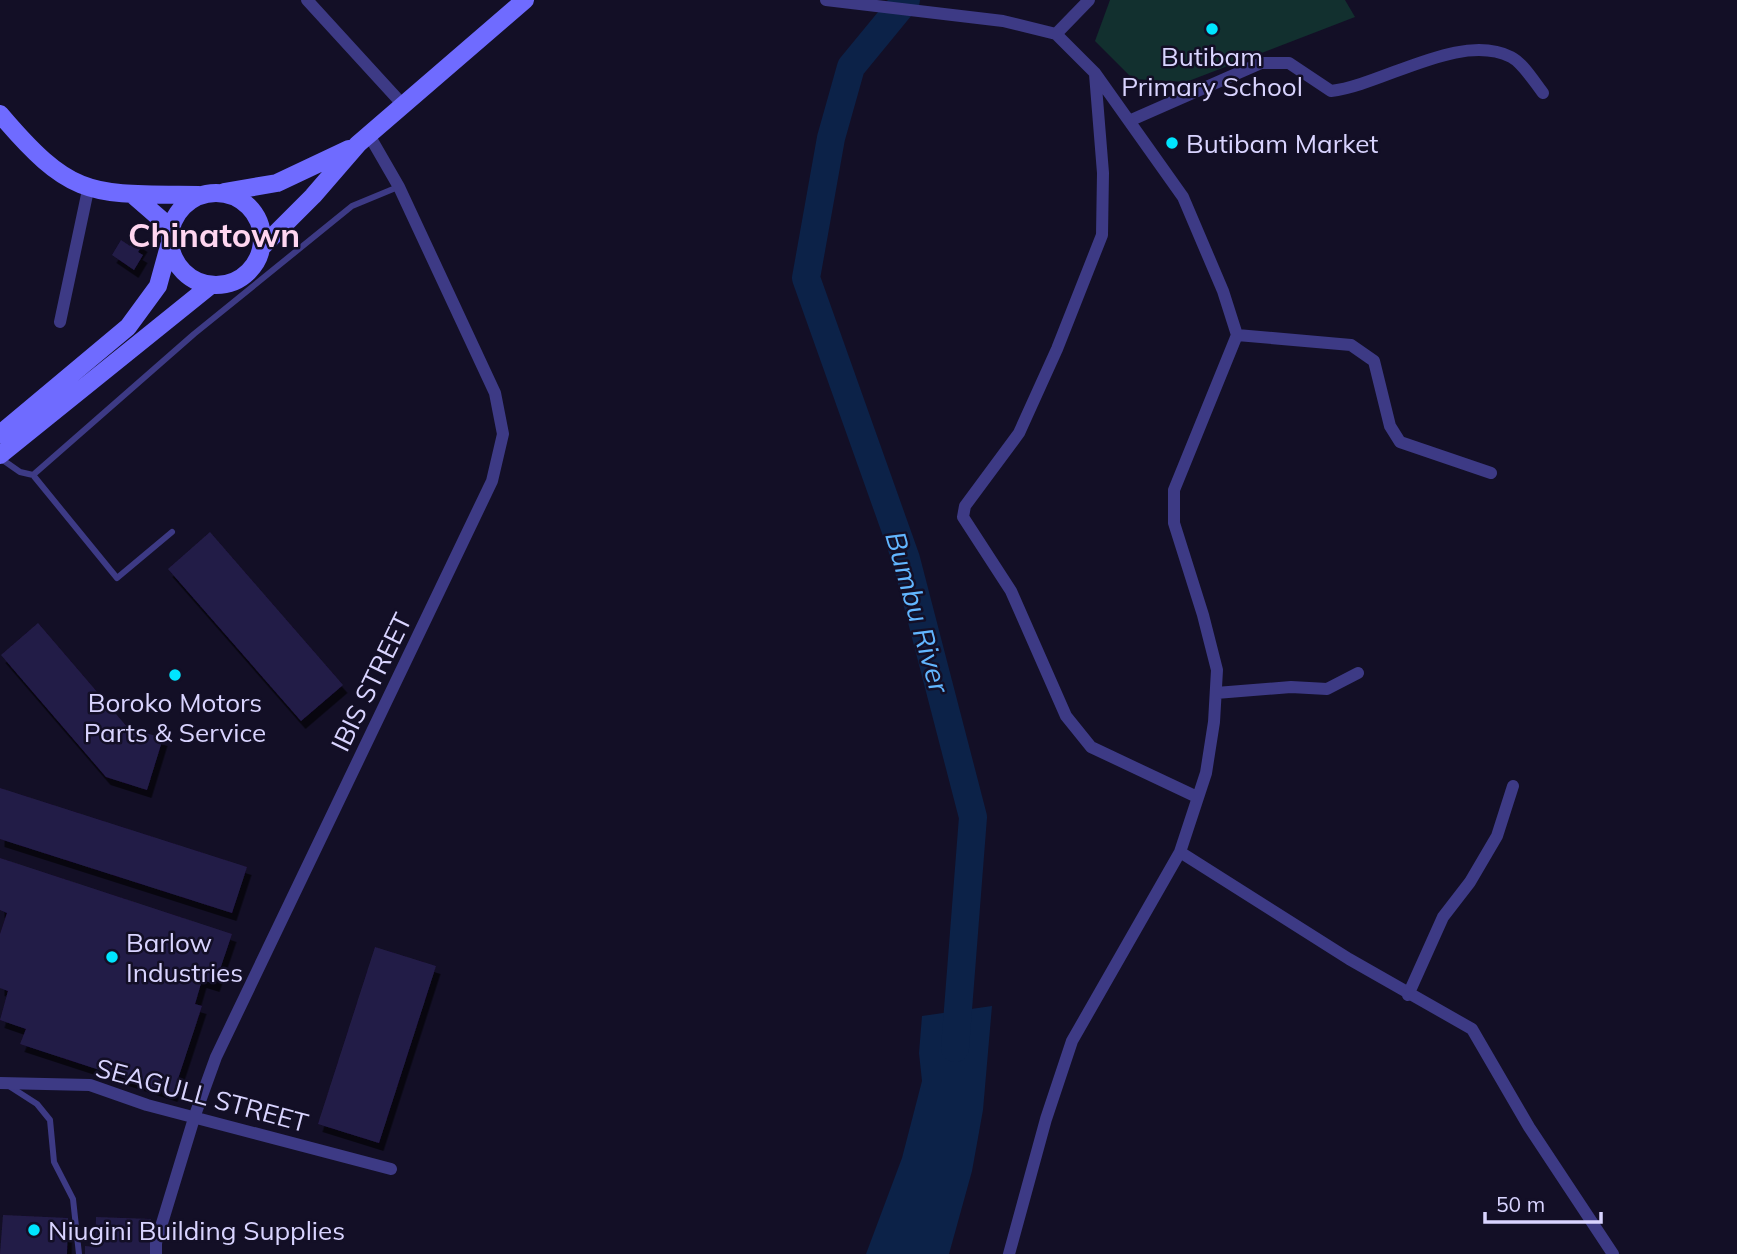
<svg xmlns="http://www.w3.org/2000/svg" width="1737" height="1254" viewBox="0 0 1737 1254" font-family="Mulish,sans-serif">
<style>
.green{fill:#12302f}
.water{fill:#0c2248}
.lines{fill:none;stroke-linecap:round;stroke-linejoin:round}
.river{stroke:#0c2248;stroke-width:28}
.building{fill:#241b47;filter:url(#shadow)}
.lane{stroke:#3d3a85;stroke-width:6}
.street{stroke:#3d3a85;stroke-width:12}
.secondary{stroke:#6f6bff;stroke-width:18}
.poi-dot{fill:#00e5ff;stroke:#130f26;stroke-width:2.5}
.labels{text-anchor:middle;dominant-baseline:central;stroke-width:5;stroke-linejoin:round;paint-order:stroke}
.poi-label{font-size:26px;fill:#d9d4ff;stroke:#130f26;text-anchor:start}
.street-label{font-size:26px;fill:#d9d4ff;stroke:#130f26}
.water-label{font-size:28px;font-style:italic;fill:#62b6ff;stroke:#130f26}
.district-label{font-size:33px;font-weight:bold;fill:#ffd6f0;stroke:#130f26}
</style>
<defs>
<filter id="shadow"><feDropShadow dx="4.5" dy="8" stdDeviation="0" flood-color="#0009"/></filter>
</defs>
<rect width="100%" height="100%" fill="#130f26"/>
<path class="green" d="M 1110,0 L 1345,0 L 1355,17 L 1186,82 L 1133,79 L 1095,41 Z"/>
<path class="water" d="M 992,1006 L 983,1110 L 972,1171 L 949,1254 L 866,1254 L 902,1158 L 922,1081 L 919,1053 L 922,1016 Z"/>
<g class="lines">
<path class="river" d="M 906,0 L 851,67 L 831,138 L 806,278 L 906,559 L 973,817 L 955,1048"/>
</g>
<path class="building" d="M 135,239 L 143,244 L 138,252 L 143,255 L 134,270 L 112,255 L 121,240 L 130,246 Z
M 210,532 L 343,685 L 301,721 L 168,569 Z
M 38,623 L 128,728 L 163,738 L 147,790 L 106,777 L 1,655 Z
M 0,788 L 247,867 L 232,913 L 0,839 Z
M 0,858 L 232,934 L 215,984 L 202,980 L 195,1004 L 202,1006 L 173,1094 L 20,1044 L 26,1029 L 0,1020 L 8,991 L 0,988 L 0,934 L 7,913 L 0,910 Z
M 375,947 L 436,966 L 379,1143 L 318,1124 Z
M 3,1215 L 68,1218 L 67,1254 L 0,1254 Z
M 96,1217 L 151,1219 L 152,1254 L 85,1254 L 85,1246 L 95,1247 Z"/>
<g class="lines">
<path class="lane" d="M 0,458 L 20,472 L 33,475 L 194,334 L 352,206 L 398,187
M 33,475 L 117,578 L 172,532
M 9,1086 L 37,1104 L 50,1120 L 54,1162 L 73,1199 L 79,1254"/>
<path class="street" d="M 307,0 L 404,106
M 826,0 L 1003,21 L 1056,34 L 1095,73 L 1183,197 L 1223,291 L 1237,335 L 1174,490 L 1174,523 L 1203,615 L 1217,670 L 1214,722 L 1206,773 L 1180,852 L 1072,1041 L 1046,1119 L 1009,1254
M 1056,34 L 1089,0
M 1095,74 L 1103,173 L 1102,235 L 1057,349 L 1019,433 L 965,506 L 963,517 L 1011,591 L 1066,716 L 1091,747 L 1197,797
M 1129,121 L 1261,63 L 1289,63 L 1331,91 C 1383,85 1460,31 1511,57 C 1523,63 1535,83 1543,93
M 60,322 L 88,190
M 1237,335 L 1351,345 L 1374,361 L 1390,426 L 1400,442 L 1491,473
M 1216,693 L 1291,687 L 1327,689 L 1358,673
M 1180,852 L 1349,959 L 1472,1029 L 1529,1127 L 1613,1254
M 1408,995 L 1443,917 L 1470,882 L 1497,836 L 1513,786
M 0,1083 L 90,1085 L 147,1105 L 391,1169
M 156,1254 L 156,1243 L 195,1115 L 216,1057 L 492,481 L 503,434 L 495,393 L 399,187 L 369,135"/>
<path class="secondary" d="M 0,114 C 73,200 91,194 199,195
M 224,192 L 277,183 L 349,149
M170 239a46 46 0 1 1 92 0a46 46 0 1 1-92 0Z
M 133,195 L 171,228
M 263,246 L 313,196 L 358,144 L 525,0
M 0,434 L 128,327 L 158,286 L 169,246
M 0,455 L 211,285"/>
</g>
<g class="poi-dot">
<circle cx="1212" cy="29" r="7"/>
<circle cx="1172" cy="143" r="7"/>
<circle cx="175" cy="675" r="7"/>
<circle cx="112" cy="957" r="7"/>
<circle cx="34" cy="1230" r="7"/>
</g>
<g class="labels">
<g class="poi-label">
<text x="1212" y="56" text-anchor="middle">Butibam<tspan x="1212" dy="30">Primary School</tspan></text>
<text x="1186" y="143">Butibam Market</text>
<text x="175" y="702" text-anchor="middle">Boroko Motors<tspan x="175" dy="30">Parts &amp; Service</tspan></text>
<text x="126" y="942">Barlow<tspan x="126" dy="30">Industries</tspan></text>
<text x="48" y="1230">Niugini Building Supplies</text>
</g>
<g class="street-label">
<text transform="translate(371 682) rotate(-64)">IBIS STREET</text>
<text transform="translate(202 1095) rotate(15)">SEAGULL STREET</text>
</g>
<g class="water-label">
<text transform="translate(918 612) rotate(74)">Bumbu River</text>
</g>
<g class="district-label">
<text x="214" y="234">Chinatown</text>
</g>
</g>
<path d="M1485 1212v10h116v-10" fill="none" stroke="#d9d4ff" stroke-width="3.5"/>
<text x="1496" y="1212" font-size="21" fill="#d9d4ff" stroke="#130f26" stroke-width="5" paint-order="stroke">50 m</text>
</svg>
